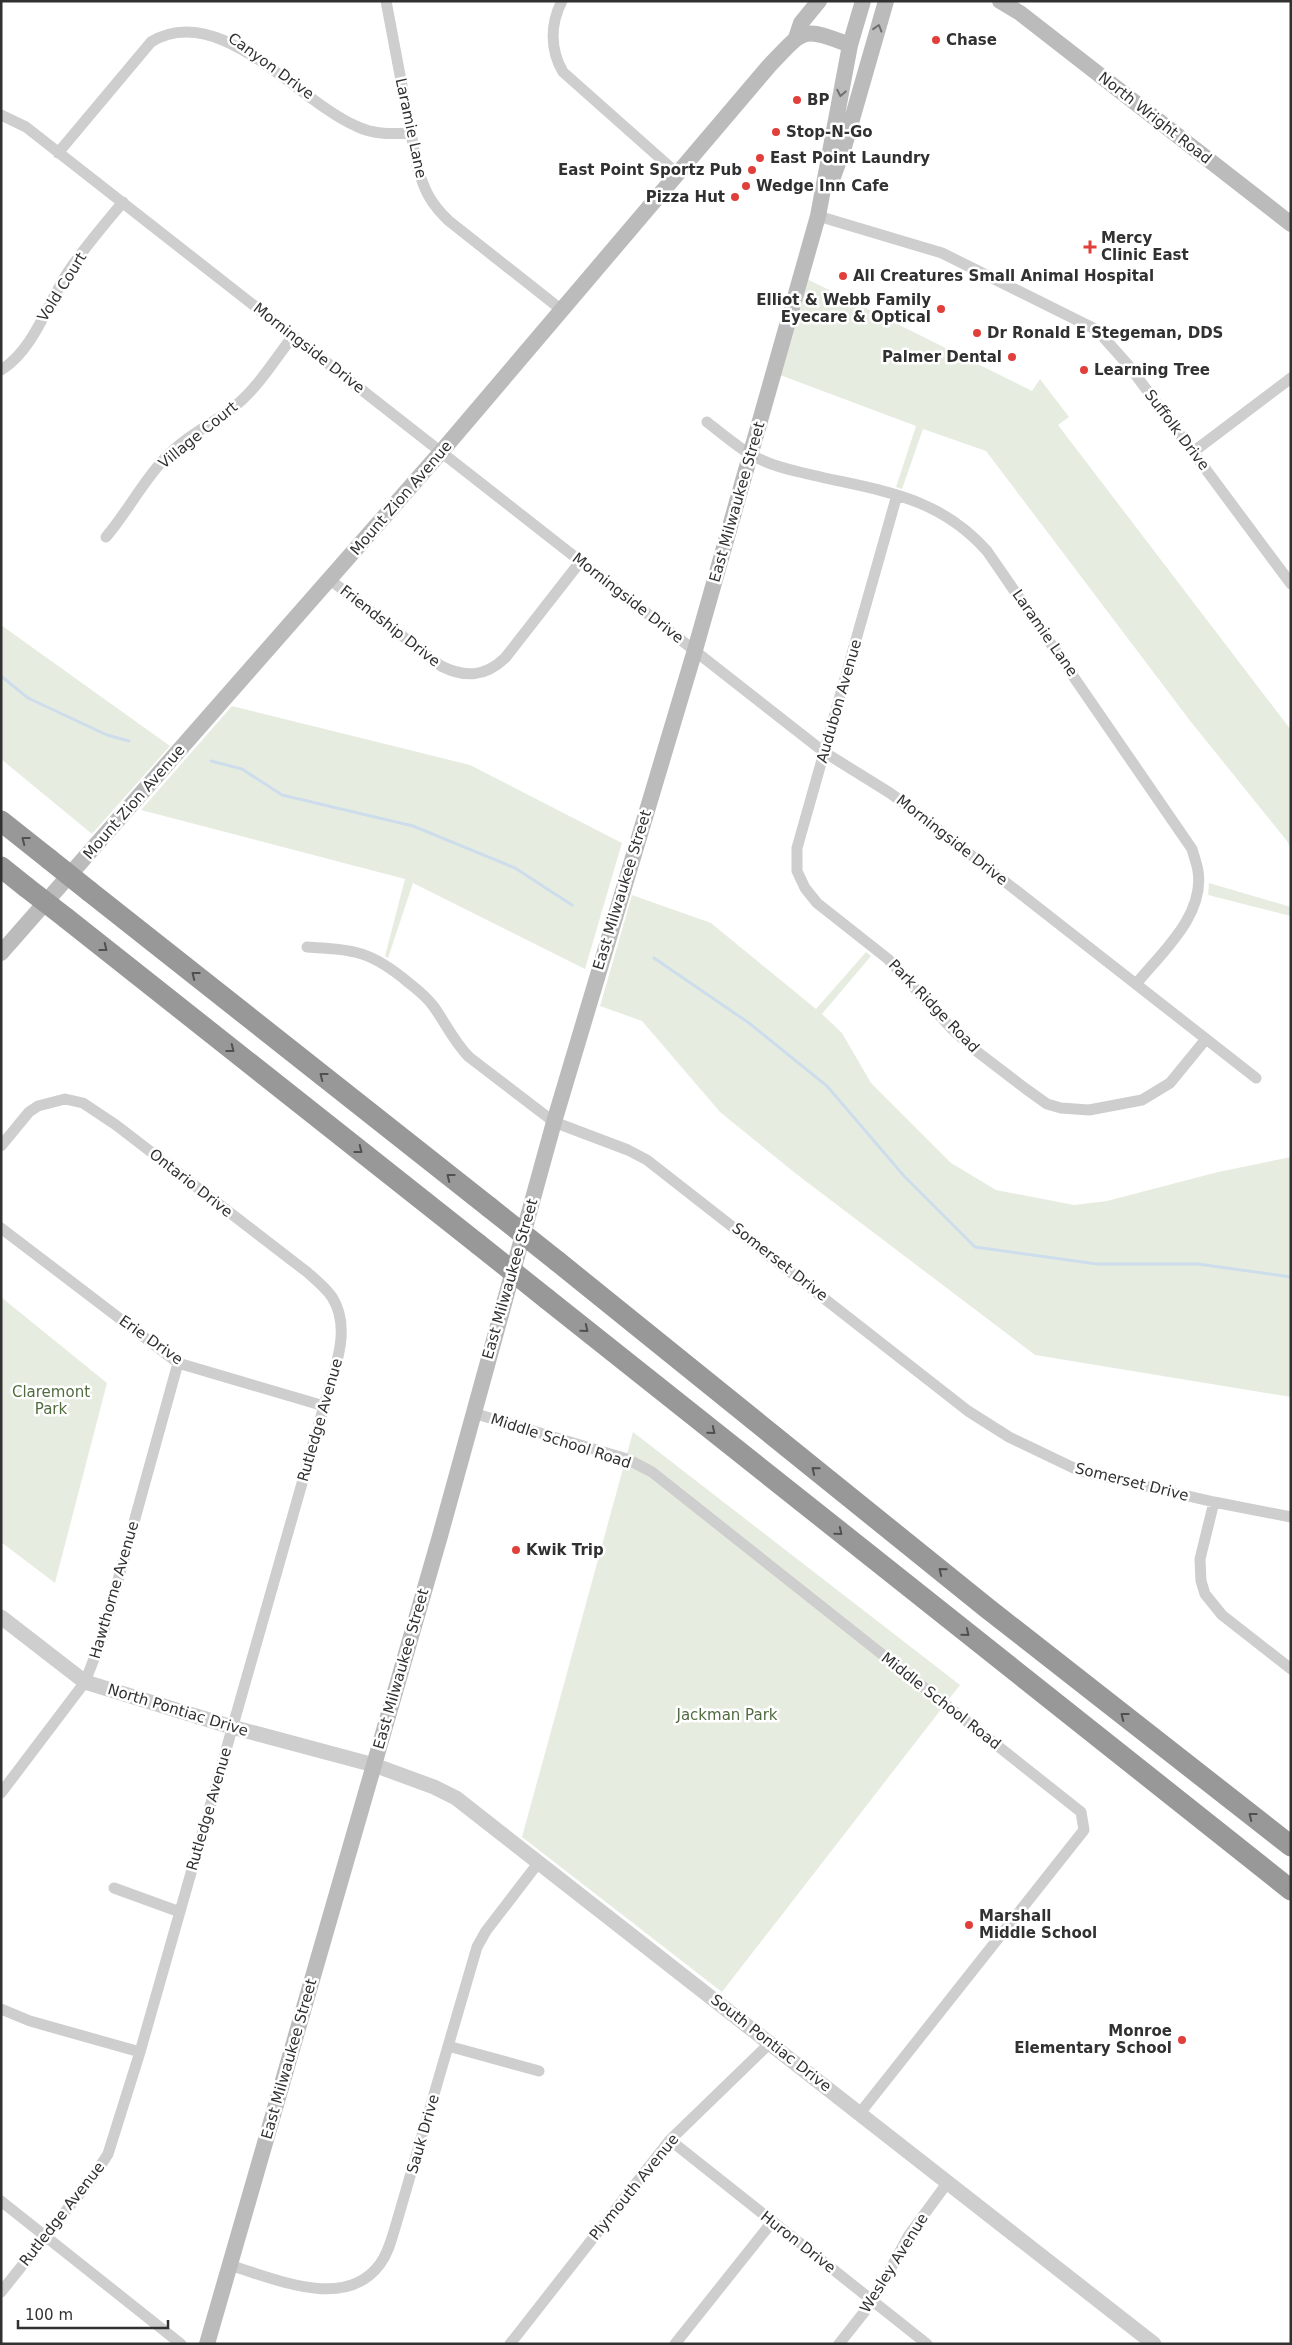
<svg xmlns="http://www.w3.org/2000/svg" width="1292" height="2345" viewBox="0 0 1292 2345" font-family="'DejaVu Sans',sans-serif">
<style>
.green{fill:#e6ede0}
.lines{fill:none;stroke-linecap:round;stroke-linejoin:round}
.stream{stroke:#cdddec;stroke-width:3}
.minor{stroke:#cecece;stroke-width:11}
.tertiary{stroke:#cecece;stroke-width:15}
.secondary{stroke:#bbb;stroke-width:16}
.motorway{stroke:#989898;stroke-width:21}
.motorway-bridge{stroke:#989898;stroke-width:21}
.oneway{stroke:#6f6f6f}
.oneway2{stroke:#505050}
.poi-dot{fill:#e13f3a;stroke:#fff;stroke-width:2}
.labels{text-anchor:middle;dominant-baseline:central;stroke-width:5;stroke-linejoin:round;paint-order:stroke}
.poi-label{font-size:15px;font-weight:bold;fill:#313131;stroke:#fff;text-anchor:start}
.street-label{font-size:15px;fill:#313131;stroke:#fff}
.park-label{font-size:15px;fill:#506c3f;stroke:#fff}
</style>
<rect width="100%" height="100%" fill="#fff"/>
<path class="green" d="M 807,279 L 1032,391 L 1040,379 L 1069,417 L 1058,425 L 1291,730 L 1291,849 L 1287,841 L 1191,722 L 986,451 L 923,429 L 902,489 L 896,487 L 916,426 L 780,375 Z
M 1,625 L 170,746 L 92,834 L 1,759 Z
M 232,706 L 470,765 L 622,843 L 585,969 L 413,883 L 388,958 L 385,956 L 405,879 L 141,810 Z
M 1209,883 L 1291,907 L 1291,916 L 1208,895 Z
M 632,895 L 711,923 L 816,1009 L 866,952 L 871,956 L 822,1014 L 842,1033 L 871,1083 L 951,1163 L 996,1190 L 1074,1205 L 1107,1201 L 1218,1172 L 1291,1157 L 1291,1397 L 1035,1355 L 795,1173 L 720,1112 L 642,1021 L 600,1006 Z
M 1,1297 L 107,1383 L 55,1583 L 1,1542 Z
M 633,1432 L 960,1685 L 722,1992 L 522,1837 Z"/>
<g class="lines">
<path class="stream" d="M 1,676 L 28,698 L 107,735 L 129,741
M 211,761 L 242,769 L 282,795 L 413,826 L 515,868 L 572,905
M 654,958 L 749,1023 L 827,1086 L 904,1176 L 975,1247 L 1097,1264 L 1198,1264 L 1291,1277"/>
<path class="minor" d="M 386,1 L 417,165 C 424,190 430,203 449,221 L 563,311
M 562,1 C 550,24 550,50 563,72 L 679,175
M 1,115 L 26,127 L 824,752 L 890,793 L 912,809 L 1256,1078
M 58,153 L 151,42 C 219,0 298,101 356,126 C 374,135 392,134 412,133
M 818,216 L 942,253 L 1097,330 L 1129,366 L 1291,584
M 1,370 C 33,351 48,303 68,272 C 84,248 104,225 123,202
M 707,422 C 725,436 743,452 764,461 C 779,468 796,471 812,475 C 880,491 937,495 987,551 L 1192,849 C 1194,856 1197,864 1198,871 C 1205,915 1162,952 1137,983
M 1193,452 L 1291,378
M 897,495 L 797,848 L 797,871 L 805,888 L 817,903 L 888,959 L 952,1029 L 975,1050 L 1026,1089 L 1047,1104 L 1061,1108 L 1089,1110 L 1142,1100 L 1170,1083 L 1206,1039
M 106,537 C 128,511 143,481 166,457 C 185,437 212,424 234,407 C 258,388 275,359 293,336
M 329,579 L 441,666 C 465,678 485,677 505,658 L 580,562
M 307,947 C 356,950 371,951 409,983 C 418,990 427,997 434,1007 C 446,1024 454,1042 469,1057 L 554,1122 L 628,1150 L 647,1160 L 968,1411 L 1009,1437 L 1080,1471 L 1214,1502 L 1291,1517
M 1,1146 L 29,1112 L 38,1106 L 65,1099 L 83,1103 L 116,1125 L 307,1272 C 316,1280 325,1287 332,1297 C 353,1330 333,1372 324,1406 L 140,2052 L 108,2154 L 93,2177 L 1,2292
M 1,1228 L 178,1363 L 324,1406
M 473,1413 L 627,1459 L 652,1472 L 1081,1812 L 1084,1830 L 860,2113
M 1214,1502 L 1200,1559 L 1201,1581 L 1205,1594 L 1222,1615 L 1291,1669
M 1,1793 L 85,1682 L 102,1638 L 178,1363
M 114,1888 L 180,1912
M 1,2009 L 30,2021 L 140,2052
M 448,2046 L 539,2071
M 670,2140 L 927,2344
M 1,2201 L 181,2344
M 229,2265 C 274,2278 345,2312 380,2264 C 388,2253 391,2241 395,2228 L 477,1947 L 486,1931 L 539,1862
M 510,2344 L 670,2140 L 771,2042
M 675,2344 L 772,2222
M 839,2344 L 873,2301 L 909,2235 L 948,2182"/>
<path class="tertiary" d="M 1,1617 L 85,1682 L 232,1727 L 374,1765 L 434,1787 L 456,1798 L 1154,2344"/>
<path class="secondary" d="M 1000,1 L 1020,13 L 1291,224
M 796,38 L 801,23 L 819,1
M 833,177 L 844,147 L 886,1
M 1,953 L 441,452 L 769,66 C 805,29 800,26 850,45
M 207,2344 L 440,1536 L 554,1122 L 695,650 L 818,216 L 850,45 L 863,1"/>
<path class="motorway" d="M 1,821 L 49,859
M 1,867 L 26,887
M 89,891 L 489,1207
M 66,918 L 478,1244
M 557,1261 L 987,1608 L 1291,1846
M 547,1299 L 1291,1890"/>
<path class="motorway-bridge" d="M 49,859 L 89,891
M 26,887 L 66,918
M 489,1207 L 557,1261
M 478,1244 L 547,1299"/>
</g>
<defs><path id="oneway-chevron" d="M-2-3.5L2.5 0L-2 3.5" fill="none" stroke-width="1.6" stroke-linecap="round" stroke-linejoin="round" transform="scale(1.25)"/></defs>
<g class="oneway">
<use href="#oneway-chevron" transform="translate(878 28) rotate(-73)"/>
<use href="#oneway-chevron" transform="translate(841 93) rotate(101)"/>
</g>
<g class="oneway2">
<use href="#oneway-chevron" transform="translate(25 840) rotate(-142)"/>
<use href="#oneway-chevron" transform="translate(104 948) rotate(38)"/>
<use href="#oneway-chevron" transform="translate(195 975) rotate(-142)"/>
<use href="#oneway-chevron" transform="translate(231 1049) rotate(38)"/>
<use href="#oneway-chevron" transform="translate(323 1076) rotate(-142)"/>
<use href="#oneway-chevron" transform="translate(359 1150) rotate(38)"/>
<use href="#oneway-chevron" transform="translate(450 1177) rotate(-142)"/>
<use href="#oneway-chevron" transform="translate(585 1329) rotate(39)"/>
<use href="#oneway-chevron" transform="translate(712 1431) rotate(39)"/>
<use href="#oneway-chevron" transform="translate(815 1470) rotate(-141)"/>
<use href="#oneway-chevron" transform="translate(839 1532) rotate(39)"/>
<use href="#oneway-chevron" transform="translate(942 1571) rotate(-141)"/>
<use href="#oneway-chevron" transform="translate(966 1633) rotate(39)"/>
<use href="#oneway-chevron" transform="translate(1124 1716) rotate(-142)"/>
<use href="#oneway-chevron" transform="translate(1252 1816) rotate(-142)"/>
</g>
<g class="poi-dot">
<circle cx="936" cy="40" r="5"/>
<circle cx="797" cy="100" r="5"/>
<circle cx="776" cy="132" r="5"/>
<circle cx="760" cy="158" r="5"/>
<circle cx="752" cy="170" r="5"/>
<circle cx="746" cy="186" r="5"/>
<circle cx="735" cy="197" r="5"/>
<path d="M1087.5 239.5h5v5h5v5h-5v5h-5v-5h-5v-5h5z"/>
<circle cx="843" cy="276" r="5"/>
<circle cx="941" cy="309" r="5"/>
<circle cx="977" cy="333" r="5"/>
<circle cx="1012" cy="357" r="5"/>
<circle cx="1084" cy="370" r="5"/>
<circle cx="516" cy="1550" r="5"/>
<circle cx="969" cy="1925" r="5"/>
<circle cx="1182" cy="2040" r="5"/>
</g>
<g class="labels">
<g class="poi-label">
<text x="946" y="40">Chase</text>
<text x="807" y="100">BP</text>
<text x="786" y="132">Stop-N-Go</text>
<text x="770" y="158">East Point Laundry</text>
<text x="742" y="170" text-anchor="end">East Point Sportz Pub</text>
<text x="756" y="186">Wedge Inn Cafe</text>
<text x="725" y="197" text-anchor="end">Pizza Hut</text>
<text x="1101" y="238">Mercy<tspan x="1101" dy="17">Clinic East</tspan></text>
<text x="853" y="276">All Creatures Small Animal Hospital</text>
<text x="931" y="300" text-anchor="end">Elliot &amp; Webb Family<tspan x="931" dy="17">Eyecare &amp; Optical</tspan></text>
<text x="987" y="333">Dr Ronald E Stegeman, DDS</text>
<text x="1002" y="357" text-anchor="end">Palmer Dental</text>
<text x="1094" y="370">Learning Tree</text>
<text x="526" y="1550">Kwik Trip</text>
<text x="979" y="1916">Marshall<tspan x="979" dy="17">Middle School</tspan></text>
<text x="1172" y="2031" text-anchor="end">Monroe<tspan x="1172" dy="17">Elementary School</tspan></text>
</g>
<g class="street-label">
<text transform="translate(271 66) rotate(36)">Canyon Drive</text>
<text transform="translate(1155 118) rotate(38)">North Wright Road</text>
<text transform="translate(411 128) rotate(78)">Laramie Lane</text>
<text transform="translate(62 287) rotate(-58)">Vold Court</text>
<text transform="translate(309 348) rotate(38)">Morningside Drive</text>
<text transform="translate(1177 430) rotate(53)">Suffolk Drive</text>
<text transform="translate(198 435) rotate(-39)">Village Court</text>
<text transform="translate(401 498) rotate(-49)">Mount Zion Avenue</text>
<text transform="translate(737 502) rotate(-74)">East Milwaukee Street</text>
<text transform="translate(628 598) rotate(38)">Morningside Drive</text>
<text transform="translate(390 626) rotate(38)">Friendship Drive</text>
<text transform="translate(1045 633) rotate(55)">Laramie Lane</text>
<text transform="translate(839 701) rotate(-74)">Audubon Avenue</text>
<text transform="translate(134 802) rotate(-49)">Mount Zion Avenue</text>
<text transform="translate(952 840) rotate(38)">Morningside Drive</text>
<text transform="translate(622 890) rotate(-73)">East Milwaukee Street</text>
<text transform="translate(934 1006) rotate(46)">Park Ridge Road</text>
<text transform="translate(191 1183) rotate(38)">Ontario Drive</text>
<text transform="translate(780 1262) rotate(38)">Somerset Drive</text>
<text transform="translate(510 1279) rotate(-74)">East Milwaukee Street</text>
<text transform="translate(151 1340) rotate(35)">Erie Drive</text>
<text transform="translate(320 1420) rotate(-74)">Rutledge Avenue</text>
<text transform="translate(561 1441) rotate(18)">Middle School Road</text>
<text transform="translate(1132 1482) rotate(14)">Somerset Drive</text>
<text transform="translate(114 1590) rotate(-74)">Hawthorne Avenue</text>
<text transform="translate(401 1669) rotate(-74)">East Milwaukee Street</text>
<text transform="translate(941 1701) rotate(38)">Middle School Road</text>
<text transform="translate(178 1710) rotate(17)">North Pontiac Drive</text>
<text transform="translate(209 1809) rotate(-74)">Rutledge Avenue</text>
<text transform="translate(771 2043) rotate(38)">South Pontiac Drive</text>
<text transform="translate(289 2059) rotate(-74)">East Milwaukee Street</text>
<text transform="translate(423 2134) rotate(-74)">Sauk Drive</text>
<text transform="translate(634 2187) rotate(-51)">Plymouth Avenue</text>
<text transform="translate(62 2214) rotate(-52)">Rutledge Avenue</text>
<text transform="translate(798 2242) rotate(38)">Huron Drive</text>
<text transform="translate(894 2263) rotate(-58)">Wesley Avenue</text>
</g>
<g class="park-label">
<text x="51" y="1392">Claremont<tspan x="51" dy="17">Park</tspan></text>
<text x="727" y="1715">Jackman Park</text>
</g>
</g>
<rect width="1292" height="2345" fill="none" stroke="#313131" stroke-width="5"/>
<path d="M18 2320v8h150v-8" fill="none" stroke="#313131" stroke-width="2.5"/>
<text x="25" y="2320" font-size="15" fill="#313131" stroke="#ffffff" stroke-width="4" paint-order="stroke">100 m</text>
</svg>
